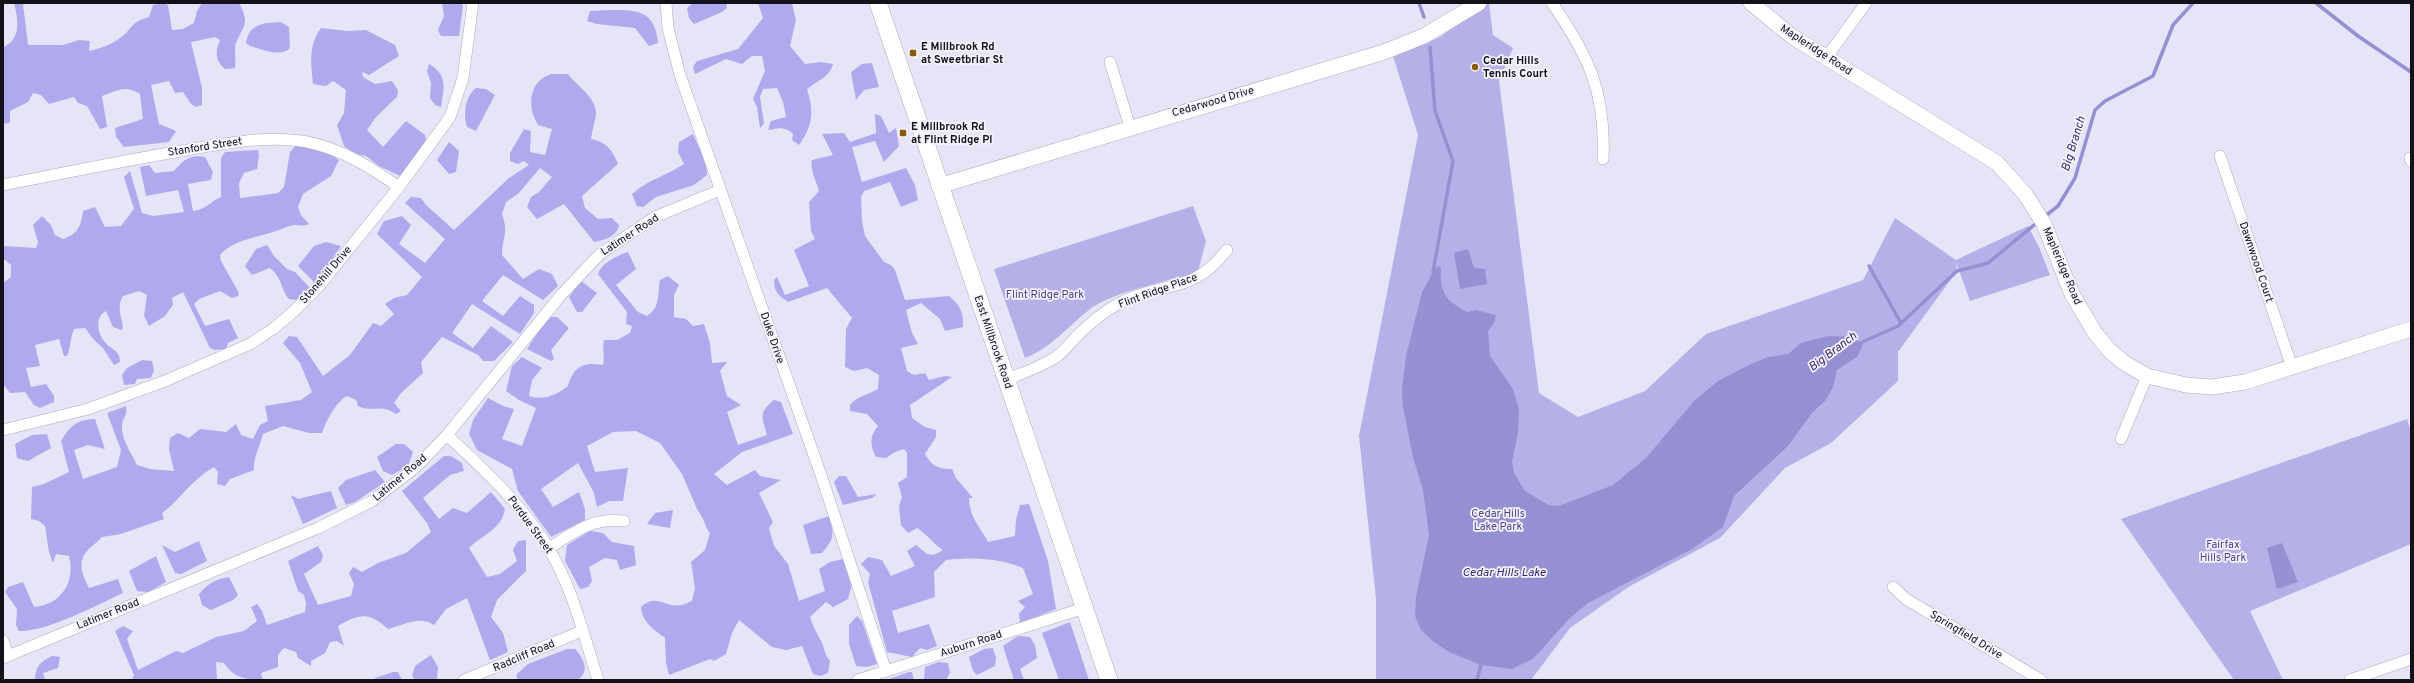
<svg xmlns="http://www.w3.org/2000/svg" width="2414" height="683" viewBox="0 0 2414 683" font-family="Overpass,sans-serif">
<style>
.green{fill:#b5b1e8}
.forest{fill:#afa9ed}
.water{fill:#9590d2}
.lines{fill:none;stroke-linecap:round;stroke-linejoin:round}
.stream{stroke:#9590d2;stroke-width:3.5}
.street-casing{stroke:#ababbd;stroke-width:12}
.secondary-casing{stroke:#ababbd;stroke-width:16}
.primary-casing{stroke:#ababbd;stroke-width:18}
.street{stroke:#fff;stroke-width:11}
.secondary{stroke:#fff;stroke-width:15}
.primary{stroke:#fff;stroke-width:17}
.poi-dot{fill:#8c5a05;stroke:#f4f3ff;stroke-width:1.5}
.labels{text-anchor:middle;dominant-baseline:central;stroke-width:3.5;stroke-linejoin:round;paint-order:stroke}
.poi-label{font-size:11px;font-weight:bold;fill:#131219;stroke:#f4f3ff;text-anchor:start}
.street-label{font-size:11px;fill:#131219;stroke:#f4f3ff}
.park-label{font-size:11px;fill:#4e4090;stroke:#f4f3ff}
.water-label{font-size:12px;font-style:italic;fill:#372674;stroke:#f4f3ff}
</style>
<rect width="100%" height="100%" fill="#e6e5f8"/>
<path class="green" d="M 1486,3 L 1489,3 L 1493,35 L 1513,48 L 1499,81 L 1539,393 L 1578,417 L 1645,391 L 1706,334 L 1863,280 L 1895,218 L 1956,260 L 2028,226 L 2039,247 L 2050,275 L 1970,301 L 1956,262 L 1957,271 L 1898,352 L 1898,381 L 1831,443 L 1785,468 L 1720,538 L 1630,586 L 1570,628 L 1531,680 L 1376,680 L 1376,599 L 1359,436 L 1418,135 L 1393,56 L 1440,37 Z
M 1193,206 L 1206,241 L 1198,272 C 1171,280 1115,292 1093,307 C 1068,325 1055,346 1025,358 L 994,269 Z
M 2407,419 L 2411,431 L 2411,544 L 2250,611 L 2283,680 L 2234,680 L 2121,519 Z"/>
<path class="forest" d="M 14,3 L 27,3 L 23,4 L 28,45 L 63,45 L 79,40 L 90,41 L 89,51 C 103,48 116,43 126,33 C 135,23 135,21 149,17 L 153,5 L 163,3 L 168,5 L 172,30 L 183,29 L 194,23 L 197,11 L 202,3 L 239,3 C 250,24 244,24 236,43 C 234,46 236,62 235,68 L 225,69 C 215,61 215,52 220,40 L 215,37 L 191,42 L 202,88 L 202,105 L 196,107 L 191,104 L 183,92 L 175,93 L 169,81 L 151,85 L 159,124 L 176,131 L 169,142 L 124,147 L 116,137 L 115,128 L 143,119 L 140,94 C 126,84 116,91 102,96 L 107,127 L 100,129 L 87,106 L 78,103 L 74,97 L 49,104 L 41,95 L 33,93 L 28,102 L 10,111 L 10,122 L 6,124 L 3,122 L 3,47 C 22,40 18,18 14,3 Z
M 442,3 L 461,3 L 463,6 L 459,36 L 441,36 L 438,30 L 444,16 Z
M 693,3 L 726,3 L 727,8 L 722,12 L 694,24 L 689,18 L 687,8 Z
M 758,3 L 792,3 L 796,20 L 790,46 L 805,64 L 821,62 L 833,64 C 830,77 817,81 807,89 C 814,111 813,126 799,145 L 792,140 L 793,134 C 785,126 778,128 768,130 L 771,121 L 786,117 L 783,102 L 777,88 L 763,89 L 760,97 L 764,124 L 760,128 L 757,107 L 753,99 L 765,71 L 762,56 L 752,56 L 742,64 L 726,59 L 695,74 L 693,67 L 697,61 L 738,49 L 763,18 Z
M 610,10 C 637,10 655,10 658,43 L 649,46 L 635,28 L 597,24 L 587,21 L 590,11 Z
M 281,22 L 289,27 L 290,48 C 281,58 261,49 250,46 L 246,43 C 249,23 264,23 281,22 Z
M 321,28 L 347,31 L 366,30 L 395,45 L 399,56 L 369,75 L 362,72 L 363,77 L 375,84 L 392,81 L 398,90 L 397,97 L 376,117 L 367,130 L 383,147 L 406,121 L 425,135 L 427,146 L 400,176 L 379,166 L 366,156 L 354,154 L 344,146 L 337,125 L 344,113 L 346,90 L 333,81 L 326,86 L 313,84 C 311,63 308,46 321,28 Z
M 872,63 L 879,87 L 864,90 L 856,100 L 851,72 L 862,64 Z
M 429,64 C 448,75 444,88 441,107 L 435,105 L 430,98 L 431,83 L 427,71 Z
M 551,74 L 568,74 C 577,86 597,98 596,114 C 595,122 592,131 591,139 C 606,142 612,149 618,164 L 582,196 L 585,208 L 598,219 L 612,218 L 619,225 C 617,237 604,240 594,242 L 564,204 L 537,219 L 527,207 L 531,197 L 539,192 L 552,177 L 540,168 L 518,194 L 506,202 L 502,214 C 509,234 502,237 502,255 L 523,279 L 539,269 L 552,274 L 558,286 L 543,300 L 503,275 L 482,301 L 503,316 L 520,296 L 534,305 L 534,313 L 520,334 L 472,304 L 452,333 L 473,348 L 491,326 L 513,342 L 494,361 L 483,361 L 478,355 L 442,337 L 421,362 L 423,373 L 401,393 L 394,403 L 401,411 L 396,414 C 381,403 373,413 358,406 L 356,400 L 347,396 C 336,402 326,421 322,433 L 309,433 L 283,426 L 263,434 C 260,446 253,458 254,470 L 230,479 L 225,486 L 217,484 L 218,472 L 214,467 C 192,479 181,499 162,513 L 164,519 L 121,534 L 102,537 C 97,543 92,545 88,550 C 76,562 83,576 89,588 L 118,579 L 123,593 C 97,605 47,632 19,631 L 16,625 L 17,609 L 5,592 L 8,587 L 23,582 L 34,607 C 61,605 76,582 69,556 L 56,554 L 53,563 L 49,552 L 45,526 L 39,521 L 31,519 L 32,487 L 44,484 L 69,472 L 61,441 C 71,425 76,420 95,419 L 105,449 L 88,445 L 74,450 L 83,479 L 117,467 L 121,450 L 107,413 L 126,406 C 128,416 122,418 122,426 C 121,439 132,454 137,465 L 150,469 L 174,471 L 169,449 L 170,438 L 178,433 L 189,438 L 200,429 L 226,432 L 236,424 L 241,435 L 253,439 L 260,425 L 268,421 L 265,406 L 301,400 L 312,392 L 300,363 L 283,343 L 289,336 L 297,337 L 323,376 L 350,355 L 373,323 L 381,326 L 394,314 L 385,304 L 394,298 L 407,295 L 422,277 L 377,234 L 384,221 L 402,216 L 411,225 L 399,244 L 425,263 L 445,239 L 405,203 L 411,197 L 421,198 L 426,205 L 454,230 L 509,178 L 529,165 L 524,161 L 518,164 L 510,161 L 510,153 L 524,129 L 531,131 L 530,152 L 545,155 L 552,129 L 538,125 C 527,108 528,81 551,74 Z
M 476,88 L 486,89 L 495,95 L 476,131 L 467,127 C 463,114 465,96 476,88 Z
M 875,114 L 881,116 L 889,133 L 896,128 L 899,146 L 884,162 L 875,141 L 852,147 L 862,182 L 906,168 L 915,185 L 918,200 L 901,207 L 890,182 L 864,191 L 861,197 L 862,221 L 865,236 L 884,262 L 891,265 L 895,270 L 905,300 L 949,296 C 960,305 964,313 963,327 L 945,331 L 940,319 L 921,303 L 906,310 L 912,333 L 918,344 L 901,348 L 907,371 L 914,375 L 925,373 L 929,380 L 945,376 L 952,377 L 910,405 L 912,418 L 925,427 L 936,430 L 936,437 L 925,454 C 932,466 938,469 952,469 L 956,478 L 973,498 L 969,498 C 970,519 979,525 988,542 L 1015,536 L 1016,520 L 1020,505 L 1029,504 L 1048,561 L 1056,609 L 1020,623 L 1019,614 L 1025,607 L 1018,601 L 1033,594 L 1023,568 C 998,558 973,557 946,560 L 934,572 L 935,597 L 892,611 L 898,633 L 929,624 L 937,646 L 927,650 L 920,648 L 912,657 L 887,652 L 868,582 L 870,574 L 861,564 L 868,557 L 882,560 L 891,576 L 915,566 L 907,551 L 916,545 L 927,554 L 934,555 L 943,550 C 933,544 927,534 917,528 L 908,533 L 901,525 L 899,506 L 902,497 L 898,483 L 907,477 L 907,453 L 904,449 L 895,452 L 886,458 L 876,457 C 870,446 869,436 878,426 L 867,414 L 850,411 L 850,405 C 857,396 868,395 878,389 L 879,375 L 867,368 L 854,371 L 845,367 L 846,329 L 852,318 L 827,288 L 788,302 C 779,296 774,292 774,280 L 777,277 L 785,295 L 809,286 L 794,250 L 815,239 L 811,231 L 809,202 L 819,191 C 816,179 810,172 812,160 L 833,155 L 822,134 L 844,133 L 850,142 L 876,133 Z
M 693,134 L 706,163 L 707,175 L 694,185 L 656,197 L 643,207 L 637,206 L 632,194 C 649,179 666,176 684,164 L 678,152 L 679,142 Z
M 449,142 L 459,151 L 456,172 L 449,174 L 437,160 Z
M 298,143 L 330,154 L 339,160 L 331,176 L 303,194 L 298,207 L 301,215 L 309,224 C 303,227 300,225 294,225 C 287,226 280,230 273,232 C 255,238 233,240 220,255 L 221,261 L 239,293 L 238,296 L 232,298 L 220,291 L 199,299 L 194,304 L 205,326 L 229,319 L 238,338 L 228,343 L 226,349 L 215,350 L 210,348 L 183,292 L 172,298 L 173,305 L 165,316 L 149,326 L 144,316 L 147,295 L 139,291 L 123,296 C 116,307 122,317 123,328 L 121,330 L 113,327 L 106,311 C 95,317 97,332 104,341 C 110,350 120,349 120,362 L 114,365 L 103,348 L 94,340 L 85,328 L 74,329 C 70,338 71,347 67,356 L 64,356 L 59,339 L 35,345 L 40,366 L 26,368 L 31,387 L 46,384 L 54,396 L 54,402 L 40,408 L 34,405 L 25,392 L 10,393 L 3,384 L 3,283 L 11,277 L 11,265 L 3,258 L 3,246 L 36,248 L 38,242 L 33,225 L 42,216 L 51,225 L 55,235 L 63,239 C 78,234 81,226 83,211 L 95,207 L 105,227 L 121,226 L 134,209 L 124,177 L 130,171 L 142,213 L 153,216 L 184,212 L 178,190 L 146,196 L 140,167 L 149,165 L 155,173 L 174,171 C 183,160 190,154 205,157 L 213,172 L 211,180 L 188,184 L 193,211 C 205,210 211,201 221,197 L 221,158 L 225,152 L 258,150 L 259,155 L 257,169 L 244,173 L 239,183 L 240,198 L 278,193 L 284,187 L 290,152 Z
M 326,242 L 341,246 L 316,284 L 298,266 L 314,246 Z
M 267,245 L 274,256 L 287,269 L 295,272 L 311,289 L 296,300 L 289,299 C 280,288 283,279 270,268 L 252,275 L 245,266 L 256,249 Z
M 628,252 L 636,269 L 616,285 L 638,312 L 647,316 C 661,307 657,295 660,280 L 668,276 L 679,285 L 674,295 L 674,317 L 686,319 L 693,326 L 704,324 L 710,343 L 712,363 L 727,362 L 720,371 L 727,396 L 741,405 L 727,412 L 738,445 L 767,435 C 762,417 758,413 774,400 L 781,402 L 793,434 L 742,452 L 714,474 L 727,485 L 755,470 L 760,476 L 781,480 L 759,493 L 773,522 L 769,528 L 774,546 L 788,564 L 799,601 L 825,591 L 819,569 L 830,562 L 843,559 L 852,584 L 848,599 L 833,607 L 826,602 L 810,617 C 813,626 816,632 821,641 C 825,648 823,652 830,661 L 828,673 L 821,676 L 813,674 L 802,646 L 786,650 L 772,647 L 739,620 L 732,633 L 726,654 L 714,661 L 710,659 L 669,675 L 666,663 L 665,638 C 653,629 642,622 641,607 C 660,590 666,615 692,601 L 695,588 L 691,562 L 705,550 L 710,533 C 704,526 704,517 698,511 L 682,474 L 660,443 L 636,431 L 613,432 L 587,446 L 595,472 L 628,468 L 623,501 L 609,501 L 597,507 L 594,493 L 578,463 L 541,489 L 553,507 L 579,492 L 585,509 L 585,520 L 551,537 L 518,491 L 512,469 L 477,450 L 469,434 L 473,420 L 488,398 L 503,406 L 514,409 L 502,439 L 522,446 L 536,408 L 519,400 L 506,391 L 512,366 L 522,357 L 542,368 L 532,380 L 529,396 C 544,401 556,395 568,386 C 574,366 583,362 603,365 C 605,356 602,348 604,340 L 617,340 L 630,333 L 632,326 L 626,324 L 627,312 L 598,274 C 600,264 618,255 628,252 Z
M 581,281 L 597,293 L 582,312 L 577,312 L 569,297 Z
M 548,317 L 557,317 L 569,328 L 551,350 L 554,359 L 551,361 L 527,349 Z
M 142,360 L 152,361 L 154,370 L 151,378 L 137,379 L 135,384 L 124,385 L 122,375 L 127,368 Z
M 47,434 L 51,448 L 28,461 L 17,458 L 15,444 L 32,435 Z
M 396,444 L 404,444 L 413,452 L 408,466 L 392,475 L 383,471 L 377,457 Z
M 444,456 L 451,456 L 462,463 L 464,471 L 450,475 L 423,498 L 439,519 L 453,508 L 467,513 L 491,492 L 505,509 C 502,529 482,535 469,548 L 487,577 L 500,574 L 517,561 L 513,550 L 518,541 L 526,540 L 526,571 L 497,600 L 491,617 L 503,633 L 508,652 L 490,660 L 467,598 L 446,609 L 434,625 C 420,615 403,625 388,629 C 369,612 360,613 338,626 L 344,646 L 337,641 L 330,642 L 325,653 L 311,661 L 311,666 L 298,658 L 296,652 L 284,648 L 278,655 L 278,667 L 261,673 L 263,680 C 247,680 233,678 224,663 L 216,662 L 217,680 L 132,680 L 134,675 L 115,631 L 123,626 L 133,631 L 127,639 L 138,670 L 176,651 L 183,653 L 216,637 L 244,631 L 257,621 L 251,607 L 257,604 L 262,611 L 267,625 L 305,612 L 306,603 L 304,595 L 298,591 L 288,561 L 318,546 L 323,555 L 321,562 L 304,574 L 318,605 L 351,596 L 354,584 L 349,573 L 353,567 L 362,572 L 378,563 L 406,553 L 431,532 L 427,523 L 402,491 Z
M 375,470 L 385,482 L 355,502 L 346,505 L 338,488 L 346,480 Z
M 839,476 L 846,476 L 858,497 L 877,494 L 872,498 L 843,505 L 834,482 Z
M 331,491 L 337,508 L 303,524 L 291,495 L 298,499 Z
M 673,510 L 670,528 L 647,524 L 655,513 Z
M 829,516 C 834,535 835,538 822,553 L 811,554 L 803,525 Z
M 590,531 L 603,533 L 612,542 L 634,546 L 636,565 L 620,570 L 617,560 L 605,558 L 589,567 L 592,581 L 588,587 L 580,589 L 565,561 L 567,545 Z
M 199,541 L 207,561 L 181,574 L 175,573 L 162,545 L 175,552 Z
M 156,556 L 166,582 L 148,592 L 137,591 L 129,571 Z
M 229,577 L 238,595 L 233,600 L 211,610 L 202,605 L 199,594 C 207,584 216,579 229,577 Z
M 857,616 L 862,621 L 877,664 L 867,667 L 856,666 L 849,644 L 849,625 Z
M 1070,622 L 1089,680 L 1059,680 L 1042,633 Z
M 1018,636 L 1030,637 L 1035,645 L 1037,658 L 1020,669 L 1024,680 L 1014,680 L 1003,646 Z
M 993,648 L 996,658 L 995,666 L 977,675 L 973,671 L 969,657 L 984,649 Z
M 567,649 L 575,649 C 584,659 590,671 578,680 L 518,680 L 516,675 L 528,664 Z
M 431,655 L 438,667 L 437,680 L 415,680 L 412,676 L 415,666 Z
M 52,656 L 60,657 L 58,668 L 43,673 L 45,680 L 35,680 C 35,667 41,661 52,656 Z
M 939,662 L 948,663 L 950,673 L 946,680 L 924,680 L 925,667 Z
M 393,672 L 398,672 L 402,680 L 376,680 L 375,678 Z
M 909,672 L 912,672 L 914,680 L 886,680 Z"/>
<path class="water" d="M 1468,249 L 1474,268 L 1485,269 L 1487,284 L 1460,289 L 1454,253 Z
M 1438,266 L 1441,268 C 1439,293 1447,301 1467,312 L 1476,310 L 1496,315 L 1494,323 L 1488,331 L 1490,356 L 1513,389 L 1519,409 L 1518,433 L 1512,461 L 1514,473 L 1525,491 L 1549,505 L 1559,506 L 1613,485 L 1647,457 L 1694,401 L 1718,381 L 1749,365 L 1768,357 L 1788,354 L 1801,343 L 1828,336 L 1853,337 L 1863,345 L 1857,357 L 1837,370 L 1833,387 L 1826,400 L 1812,413 L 1788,446 L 1734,496 L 1723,527 L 1692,549 L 1588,603 L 1569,619 L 1533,659 L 1512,669 L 1481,665 L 1449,652 L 1434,642 L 1421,630 L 1415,616 L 1416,597 L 1429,535 L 1423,490 L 1413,457 L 1403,407 L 1402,389 L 1406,356 L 1422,292 L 1434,270 Z
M 2282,543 L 2298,582 L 2277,589 L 2267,548 Z"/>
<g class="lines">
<path class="stream" d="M 1419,3 L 1424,17
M 2316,3 L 2358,36 L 2411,72
M 1430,47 L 1435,111 L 1453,161 L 1433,272
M 2044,217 L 2058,206 L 2075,178 L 2095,110 L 2105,101 L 2153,76 L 2173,25 L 2193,3
M 1869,266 L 1901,323
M 1858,344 L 1898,326 L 1957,271 L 1988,263 L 2039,221
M 1477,680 L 1482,661"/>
<g class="street-casing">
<path id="street" d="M 666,3 L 668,28 L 680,75 L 821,475 L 886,671
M 1552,3 C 1589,57 1606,92 1603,159
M 1826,58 L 1866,3
M 1110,62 L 1130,127
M 2220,156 L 2292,367
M 2410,158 L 2411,161
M 3,185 C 64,173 126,160 187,150 C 227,143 267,135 307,142 C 342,149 370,167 399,187
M 1006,380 C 1022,373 1041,367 1056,357 C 1064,352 1070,343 1077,336 C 1091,322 1108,308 1126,300 C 1170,281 1193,293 1227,250
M 3,430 L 88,409 L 165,381 L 250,344 L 273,329 L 293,312 L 319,286 L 399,187 L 450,117 L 463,78 L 473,3
M 447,435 C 484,470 523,505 549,549 C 573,589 584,636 598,680
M 2121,439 L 2147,376
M 549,548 C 576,531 591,518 624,521
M 1893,587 L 1906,599 L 2041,680
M 3,641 L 8,656
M 3,658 L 318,528 L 372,501 L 416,467 L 447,435 L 561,295 L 600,254 L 655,217 L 720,190
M 464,680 L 582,631
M 858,680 L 1084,608
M 2350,680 L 2411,659"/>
</g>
<g class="secondary-casing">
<path id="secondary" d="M 1751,3 L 1793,37 L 1997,163 L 2025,194 L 2044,224 L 2072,294 L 2095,333 L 2109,350 L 2123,362 L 2147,376 L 2186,385 L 2212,387 L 2245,382 L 2411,329
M 939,186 L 1384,52 L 1424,36 L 1479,3"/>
</g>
<g class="primary-casing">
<path id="primary" d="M 878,3 L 1109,680"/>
</g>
<use href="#street" class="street"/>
<use href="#secondary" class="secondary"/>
<use href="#primary" class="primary"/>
</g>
<g class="poi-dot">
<rect x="909" y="49" width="8" height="8" rx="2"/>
<circle cx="1475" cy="67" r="4"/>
<rect x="899" y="129" width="8" height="8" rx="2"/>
</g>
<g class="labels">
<g class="poi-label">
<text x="921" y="47">E Millbrook Rd<tspan x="921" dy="13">at Sweetbriar St</tspan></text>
<text x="1483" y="61">Cedar Hills<tspan x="1483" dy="13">Tennis Court</tspan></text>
<text x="911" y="127">E Millbrook Rd<tspan x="911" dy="13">at Flint Ridge Pl</tspan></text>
</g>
<g class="street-label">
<text transform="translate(1816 50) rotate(33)">Mapleridge Road</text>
<text transform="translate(1213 102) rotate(-16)">Cedarwood Drive</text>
<text transform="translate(205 147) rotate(-9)">Stanford Street</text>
<text transform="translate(630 235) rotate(-33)">Latimer Road</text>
<text transform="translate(2256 262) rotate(71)">Dawnwood Court</text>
<text transform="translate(2062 266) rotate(67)">Mapleridge Road</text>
<text transform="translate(326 275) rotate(-49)">Stonehill Drive</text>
<text transform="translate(1158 291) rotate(-20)">Flint Ridge Place</text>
<text transform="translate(772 338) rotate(71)">Duke Drive</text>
<text transform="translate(993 342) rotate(71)">East Millbrook Road</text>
<text transform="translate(400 478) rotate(-40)">Latimer Road</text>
<text transform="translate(530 525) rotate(54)">Purdue Street</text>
<text transform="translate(108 614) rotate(-22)">Latimer Road</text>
<text transform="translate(1966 635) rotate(31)">Springfield Drive</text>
<text transform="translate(971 644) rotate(-18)">Auburn Road</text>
<text transform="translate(524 656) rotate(-23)">Radcliff Road</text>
</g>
<g class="park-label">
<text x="1045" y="295">Flint Ridge Park</text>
<text x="1498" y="514">Cedar Hills<tspan x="1498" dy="13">Lake Park</tspan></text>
<text x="2223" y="545">Fairfax<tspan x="2223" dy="13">Hills Park</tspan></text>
</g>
<g class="water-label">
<text transform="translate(2074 144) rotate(-73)">Big Branch</text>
<text transform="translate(1833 352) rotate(-37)">Big Branch</text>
<text x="1504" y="573">Cedar Hills Lake</text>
</g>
</g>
<rect width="2414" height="683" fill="none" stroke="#131219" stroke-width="8"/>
</svg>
